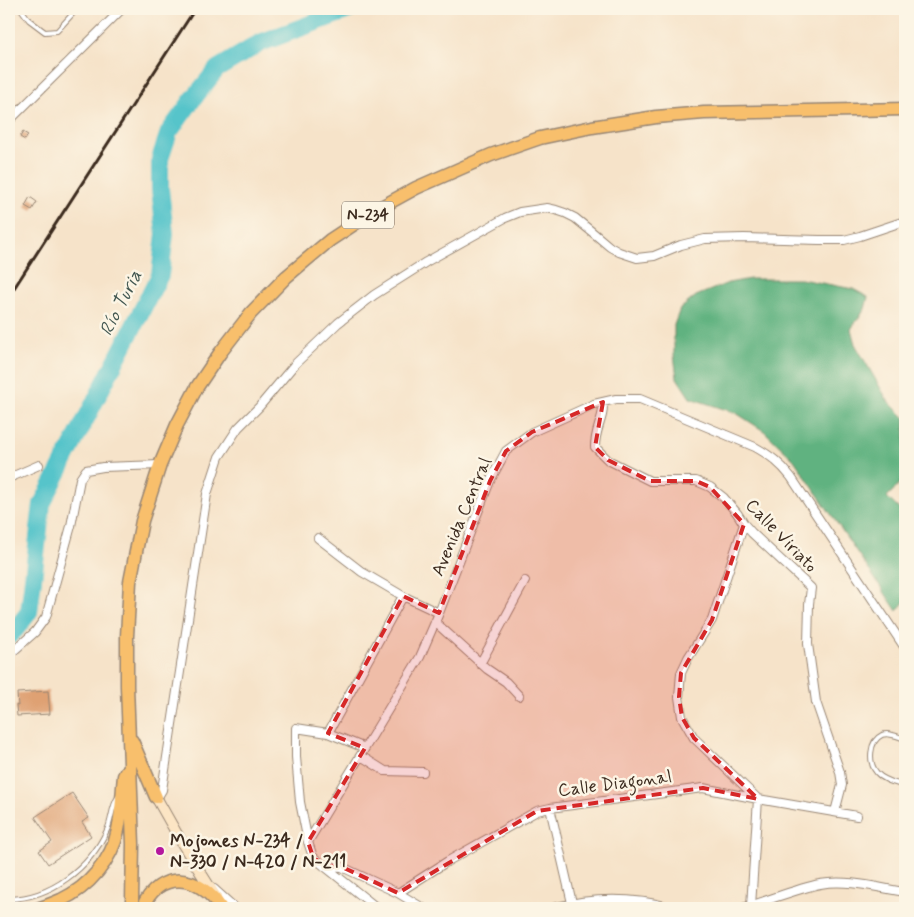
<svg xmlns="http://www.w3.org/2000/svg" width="914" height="917" viewBox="0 0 914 917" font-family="Mynerve,sans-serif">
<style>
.forest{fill:#61b280;stroke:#4e6e4f}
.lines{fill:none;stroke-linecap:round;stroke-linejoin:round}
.river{stroke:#57c4ca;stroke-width:18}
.building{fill:#dfa173}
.service-casing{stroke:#988674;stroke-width:6}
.minor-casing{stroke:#988674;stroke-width:10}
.secondary-casing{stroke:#988674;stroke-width:12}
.trunk-casing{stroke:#988674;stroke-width:15}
.service{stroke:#fff;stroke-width:4}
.minor{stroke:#fff;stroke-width:8}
.secondary{stroke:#fce5c4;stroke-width:10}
.trunk{stroke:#f8bf6c;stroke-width:12}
.rail{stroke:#3b2a1e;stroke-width:3}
.marked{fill:#d62828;fill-opacity:0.2;stroke:#d62828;stroke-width:4;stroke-dasharray:10 6;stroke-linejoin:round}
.poi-dot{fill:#b5179e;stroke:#fcf5e5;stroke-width:2}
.labels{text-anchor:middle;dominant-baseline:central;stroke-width:5;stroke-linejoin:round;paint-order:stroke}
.shield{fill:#fcf5e5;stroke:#75675a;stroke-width:1}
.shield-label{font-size:16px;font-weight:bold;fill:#3b2a1e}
.street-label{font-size:18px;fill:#3b2a1e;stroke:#fcf5e5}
.poi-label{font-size:18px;font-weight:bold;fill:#3b2a1e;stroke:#fcf5e5;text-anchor:start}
.water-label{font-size:19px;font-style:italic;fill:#435852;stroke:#fcf5e5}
</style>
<rect width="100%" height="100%" fill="#fcf5e5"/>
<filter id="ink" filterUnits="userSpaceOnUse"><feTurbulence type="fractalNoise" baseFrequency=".02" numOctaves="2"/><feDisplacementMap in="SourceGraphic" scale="10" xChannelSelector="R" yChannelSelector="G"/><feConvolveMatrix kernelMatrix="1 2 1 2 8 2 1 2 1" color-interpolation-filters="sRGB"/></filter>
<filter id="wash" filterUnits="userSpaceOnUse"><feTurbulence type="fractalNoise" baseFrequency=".0096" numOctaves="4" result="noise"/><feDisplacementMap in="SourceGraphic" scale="20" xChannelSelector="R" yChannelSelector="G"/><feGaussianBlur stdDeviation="1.12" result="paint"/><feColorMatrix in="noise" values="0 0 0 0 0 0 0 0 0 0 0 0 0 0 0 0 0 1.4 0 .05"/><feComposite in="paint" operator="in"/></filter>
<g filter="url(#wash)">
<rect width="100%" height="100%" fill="#f6e3c9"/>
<path class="forest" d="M 750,279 L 801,279 L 853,289 L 868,297 L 865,309 L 851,329 L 855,344 L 888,401 L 905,418 L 905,478 L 887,497 L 905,515 L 905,601 L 897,611 L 794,460 L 764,431 L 736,413 L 690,398 L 677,378 L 674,355 L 674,325 L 680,309 L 696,296 L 728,283 Z"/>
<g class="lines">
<path class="river" d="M 9,636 L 15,630 L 29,612 L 42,504 L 160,275 L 165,234 L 160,189 L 160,159 L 169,132 L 193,99 L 217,69 L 260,43 L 351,9"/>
</g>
<g id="blocks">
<path class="building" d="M 23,132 L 28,135 L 25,140 L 20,137 Z
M 30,197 L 37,202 L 32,210 L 25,206 Z
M 48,691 L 50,714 L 17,716 L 16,705 L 18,706 L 17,693 Z
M 72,793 L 89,818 L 82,822 L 91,836 L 48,864 L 39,851 L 52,842 L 35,817 Z"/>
</g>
</g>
<g filter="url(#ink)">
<use href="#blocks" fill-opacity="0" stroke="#988674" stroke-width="1"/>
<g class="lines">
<g class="service-casing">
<path id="service" d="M 21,9 L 29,20 L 45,32 L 57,31 L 77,9
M 905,739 C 898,737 889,732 882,735 C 869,741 868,763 877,773 C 884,781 896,783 905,786
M 9,899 C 51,898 90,868 107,830 C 112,820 111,807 118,797"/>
</g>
<g class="minor-casing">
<path id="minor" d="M 9,121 L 122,9
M 603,402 C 603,406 603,411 602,415 C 599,427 595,434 595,447 L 608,460 L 650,481 L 696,481 L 710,487 L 724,498 L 737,513 L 744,524 L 752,533 L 811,588 L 809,604 L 808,644 L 816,702 L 840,772 L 842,785 L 835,812
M 9,478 L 39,465
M 744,524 L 712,620 L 688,658 L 681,673 L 679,697 L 682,717 L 694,738 L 758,799 L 751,906
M 318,538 L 362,572 L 403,596 L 439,613
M 435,622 L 487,669 L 506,682 L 519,696
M 9,655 L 35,632 L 46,617 L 71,526 L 80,479 L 86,470 L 103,467 L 160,465
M 480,664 L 525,581
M 328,733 L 403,596
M 365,748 L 328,733 L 296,728 L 296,757 L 300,802 L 308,842 L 313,857 L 377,908
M 361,756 L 385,771 L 423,772
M 156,797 L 159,795 L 162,790 L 207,494 L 219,457 L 238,428 L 259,407 L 295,364 L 338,323 L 374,295 L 426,262 L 505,218 L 520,212 L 547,208 L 556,210 L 565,213 L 575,218 L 591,231 L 610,247 L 619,252 L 637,258 L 654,256 L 681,245 L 705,239 L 744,238 L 819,240 L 844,240 L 860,236 L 905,221
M 550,808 L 572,903
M 308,842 L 420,657 L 439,613 L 490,481 L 506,451 L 532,432 L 594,404 L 616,399 L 640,399 L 755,447 C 771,456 780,463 791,477 L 905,648
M 324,866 L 342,867 L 398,893 L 423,908
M 214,889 L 235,908
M 398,893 L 448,861 L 537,811 L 550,808 L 703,788 L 758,799 L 857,816
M 552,908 C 594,897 632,897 674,908
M 742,908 C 768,901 795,889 820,884 C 848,879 878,888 905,892"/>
</g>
<g class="secondary-casing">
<path id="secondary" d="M 156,797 L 182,843 L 216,897"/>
</g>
<g class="trunk-casing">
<path id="trunk" d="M 132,741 L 156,797
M 40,908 C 47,906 54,903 61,900 C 89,887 112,860 118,830 C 122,812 122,794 124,776 L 126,772
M 131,908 L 132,901 L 133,844 L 127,686 L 127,636 L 130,582 L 142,521 L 160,465 L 177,425 L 197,387 L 220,353 L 251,313 L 286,277 L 330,240 L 374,211 L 416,188 L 491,155 L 540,138 L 592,127 L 656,117 L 704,113 L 905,109
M 142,908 C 160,869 199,874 221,908"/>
</g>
<use href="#service" class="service"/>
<use href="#minor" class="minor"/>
<use href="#secondary" class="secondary"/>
<use href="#trunk" class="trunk"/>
<path class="rail" d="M 9,296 L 195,9"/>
</g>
</g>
<path class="marked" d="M 603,402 L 595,447 L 608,460 L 650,481 L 696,481 L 710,487 L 744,524 L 712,620 L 681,673 L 679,697 L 682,717 L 694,738 L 758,799 L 703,788 L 537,811 L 398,893 L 342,867 L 324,866 L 313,857 L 308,842 L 365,748 L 328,733 L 403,596 L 439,613 L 490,481 L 506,451 L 532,432 Z"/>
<circle class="poi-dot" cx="160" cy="851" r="5"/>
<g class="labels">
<rect class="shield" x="342" y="201.5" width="52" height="27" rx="4"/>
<g class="shield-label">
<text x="368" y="215">N-234</text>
</g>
<g class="street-label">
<text transform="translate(462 517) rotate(-67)">Avenida Central</text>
<text transform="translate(781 536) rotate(46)">Calle Viriato</text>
<text transform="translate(615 784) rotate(-7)">Calle Diagonal</text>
</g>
<g class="poi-label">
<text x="170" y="841">Mojones N-234 /<tspan x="170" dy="21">N-330 / N-420 / N-211</tspan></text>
</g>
<g class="water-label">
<text transform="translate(121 303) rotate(-63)">Río Turia</text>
</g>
</g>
<rect width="914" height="917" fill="none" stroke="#fcf5e5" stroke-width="30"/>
</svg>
